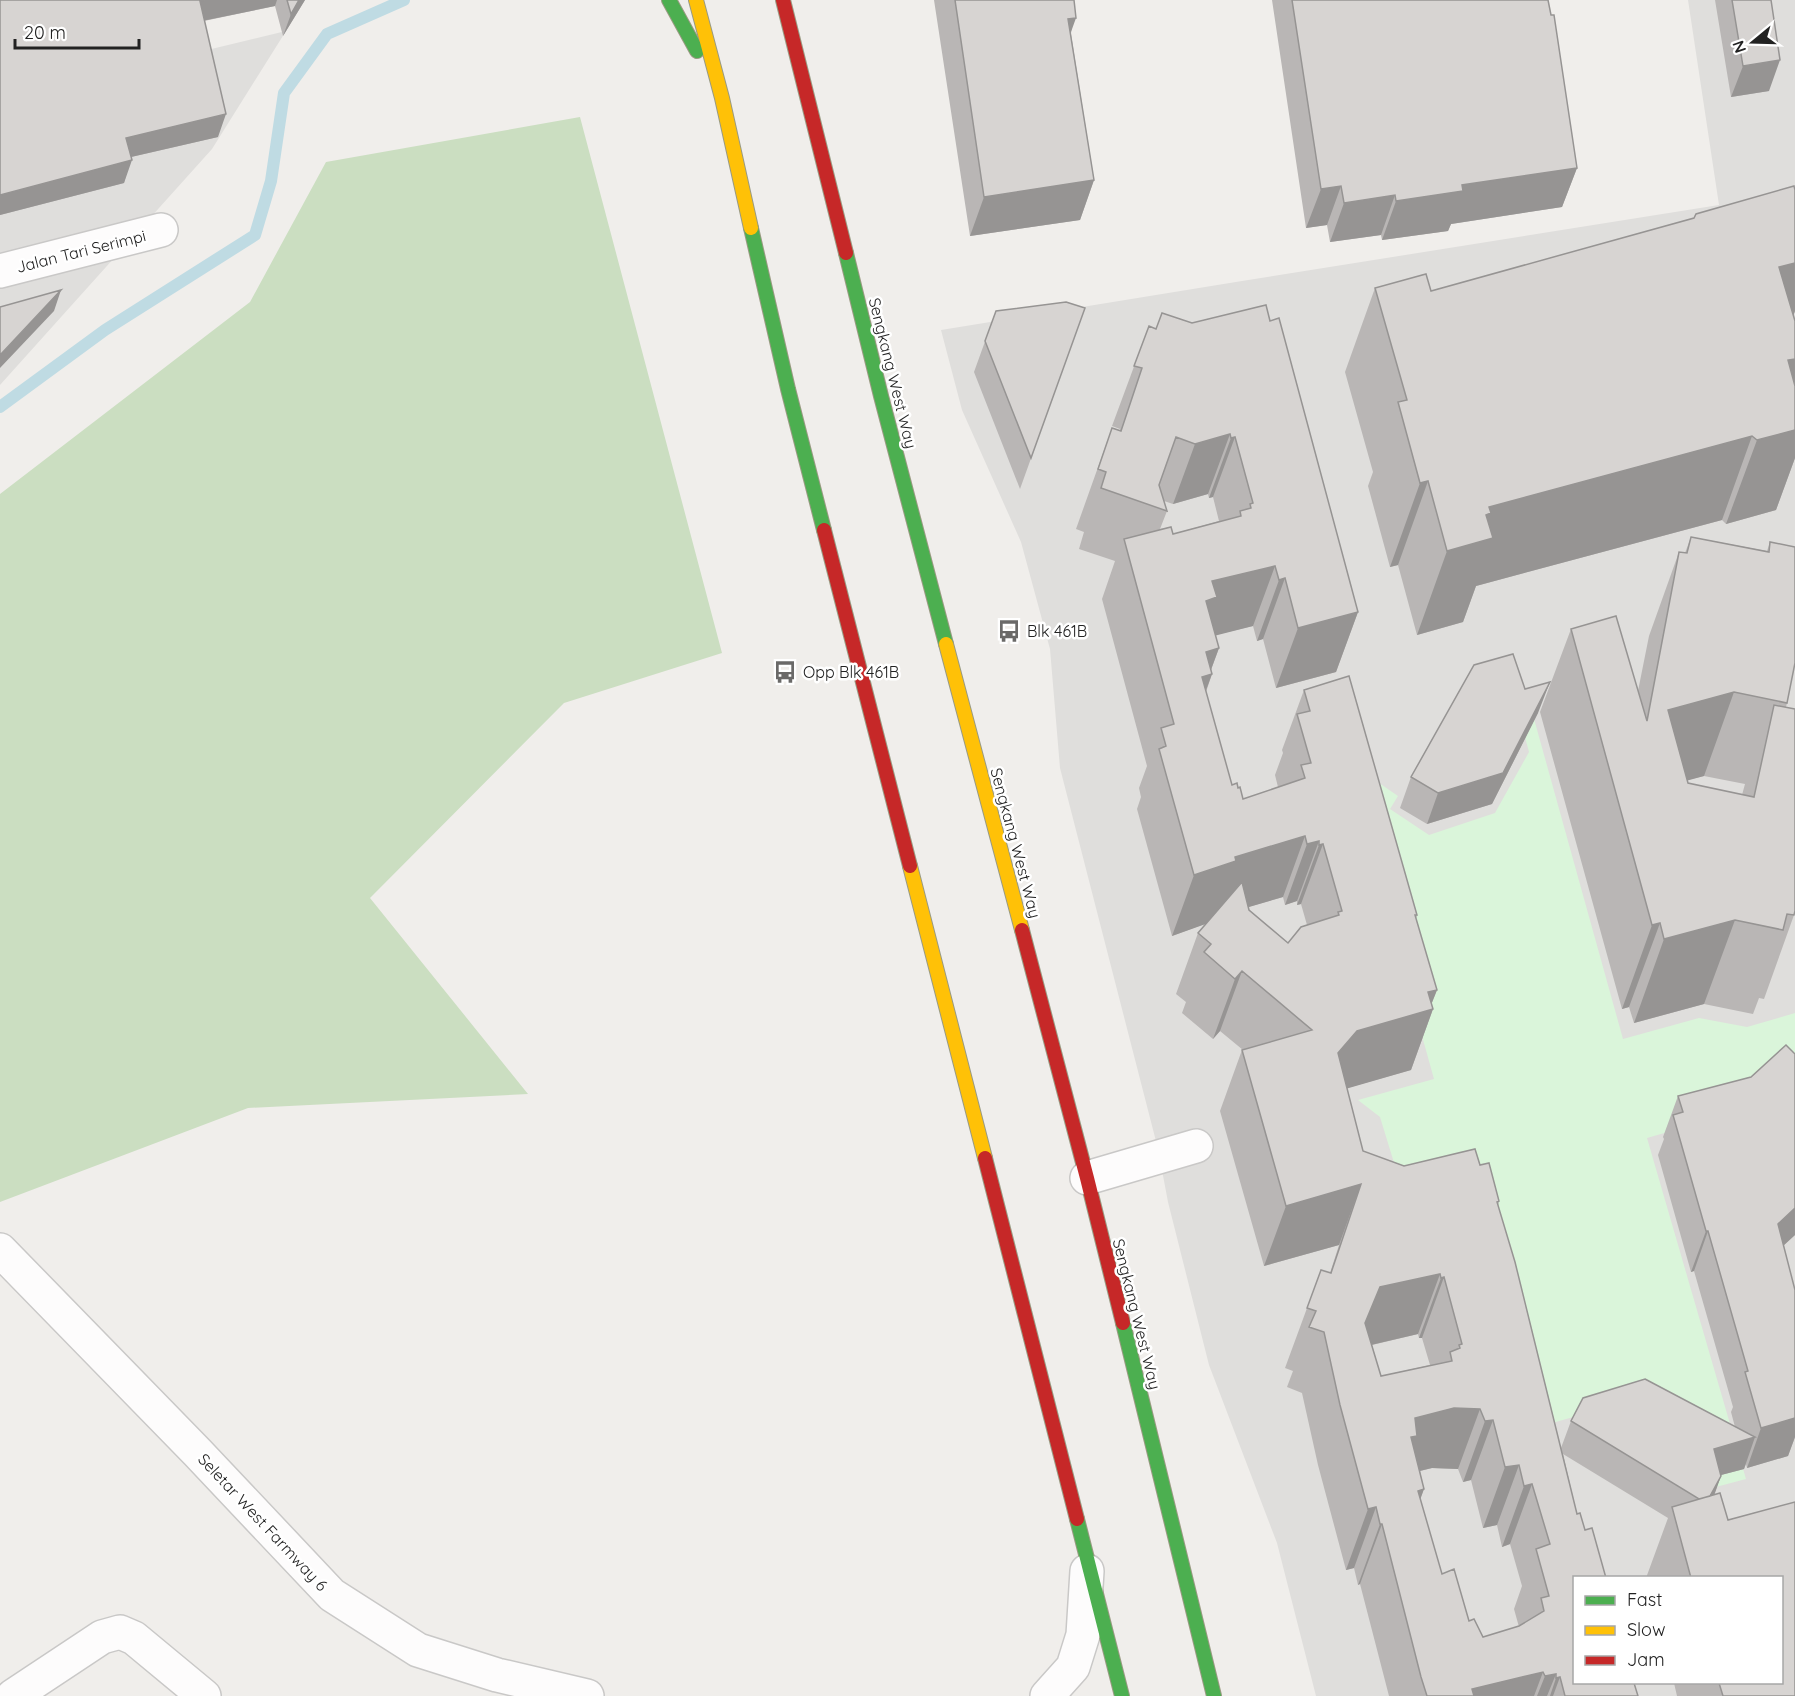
<svg xmlns="http://www.w3.org/2000/svg" width="1795" height="1696" viewBox="0 0 1795 1696" font-family="Quicksand,sans-serif">
<style>
.residential{fill:#dfdedc;fill-rule:evenodd}
.forest{fill:#cbdec1}
.park{fill:#daf5da}
.lines{fill:none;stroke-linecap:round;stroke-linejoin:round}
.stream{stroke:#bfdbe3;stroke-width:12}
.street-casing{stroke:#c9c8c7;stroke-width:36}
.fast-casing{stroke:#999a82;stroke-width:16}
.slow-casing{stroke:#999a82;stroke-width:16}
.jam-casing{stroke:#999a82;stroke-width:16}
.street{stroke:#fdfcfc;stroke-width:33}
.fast{stroke:#4caf50;stroke-width:14}
.slow{stroke:#ffc107;stroke-width:14}
.jam{stroke:#c62828;stroke-width:14}
.wall{fill:#b9b6b5;fill-rule:evenodd}
.shaded-wall{fill:#969493}
.building{fill:#d7d4d2;stroke:#969493;stroke-width:1.5;fill-rule:evenodd}
.labels{text-anchor:middle;dominant-baseline:central;stroke-width:5;stroke-linejoin:round;paint-order:stroke}
.street-label{font-size:16px;fill:#222;stroke:#fff}
.poi-label{font-size:16px;fill:#222;stroke:#fff;text-anchor:start}
</style>
<rect width="100%" height="100%" fill="#f0eeeb"/>
<path class="residential" d="M 1688,0 L 1795,0 L 1795,1696 L 1316,1696 L 1277,1543 L 1209,1365 L 1168,1202 L 1158,1149 L 1060,768 L 1050,649 L 1021,542 L 962,410 L 941,330 L 1242,281 L 1719,205 ZM 1574,1578 L 1782,1578 L 1782,1682 L 1574,1682 Z
M 286,31 L 212,149 L 0,385 L 0,100 Z"/>
<path class="forest" d="M 580,117 L 722,653 L 564,703 L 370,898 L 528,1094 L 248,1108 L 0,1202 L 0,494 L 250,302 L 326,162 Z"/>
<path class="park" d="M 1531,708 L 1623,1039 L 1699,1018 L 1747,1027 L 1795,1013 L 1795,1066 L 1727,1115 L 1647,1138 L 1746,1479 L 1712,1488 L 1632,1400 L 1535,1428 L 1399,1179 L 1380,1117 L 1358,1100 L 1434,1079 L 1340,741 L 1366,774 L 1398,796 L 1390,809 L 1429,835 L 1495,813 L 1529,752 L 1518,711 Z"/>
<g class="lines">
<path class="stream" d="M 0,407 L 105,330 L 255,235 L 271,181 L 284,93 L 327,34 L 404,0"/>
<g class="street-casing">
<path id="street" d="M 0,271 L 161,230
M 1087,1178 L 1196,1146
M 0,1250 L 197,1452 L 332,1595 L 418,1650 L 497,1675 L 587,1696
M 13,1696 L 102,1637 L 120,1632 L 134,1638 L 204,1696
M 1047,1696 L 1073,1667 L 1083,1635 L 1087,1571"/>
</g>
<g class="fast-casing">
<path id="fast" d="M 669,0 L 697,51
M 751,228 L 788,389 L 824,530
M 846,253 L 881,396 L 946,644
M 1123,1323 L 1214,1696
M 1077,1519 L 1122,1696"/>
</g>
<g class="slow-casing">
<path id="slow" d="M 696,0 L 722,98 L 751,228
M 946,644 L 1022,930
M 910,866 L 985,1158"/>
</g>
<g class="jam-casing">
<path id="jam" d="M 783,0 L 846,253
M 824,530 L 910,866
M 1022,930 L 1087,1178 L 1123,1323
M 985,1158 L 1077,1519"/>
</g>
<use href="#street" class="street"/>
<use href="#fast" class="fast"/>
<use href="#slow" class="slow"/>
<use href="#jam" class="jam"/>
</g>
<path class="wall" d="M 0,0 L 305,0 L 283,36 L 275,6 L 204,21 L 218,137 L 131,157 L 124,183 L 0,215 Z
M 934,0 L 1074,0 L 1071,34 L 1094,180 L 1080,220 L 970,236 Z
M 1272,0 L 1548,0 L 1577,168 L 1562,207 L 1451,224 L 1448,231 L 1382,240 L 1381,235 L 1330,242 L 1327,225 L 1306,228 Z
M 1715,0 L 1771,0 L 1769,91 L 1731,97 Z
M 1795,190 L 1795,311 L 1793,316 L 1795,321 L 1795,458 L 1776,510 L 1726,524 L 1722,520 L 1476,586 L 1463,622 L 1417,635 L 1398,565 L 1390,567 L 1368,486 L 1373,472 L 1345,372 L 1375,288 L 1431,291 Z
M 1266,305 L 1270,321 L 1279,318 L 1358,612 L 1336,672 L 1276,688 L 1263,639 L 1257,641 L 1253,626 L 1215,635 L 1219,648 L 1211,670 L 1212,674 L 1206,692 L 1232,785 L 1237,783 L 1238,788 L 1240,787 L 1243,799 L 1278,787 L 1275,775 L 1283,753 L 1282,750 L 1304,690 L 1349,676 L 1417,915 L 1416,919 L 1437,990 L 1431,1005 L 1433,1009 L 1411,1070 L 1347,1088 L 1363,1151 L 1404,1166 L 1475,1149 L 1480,1165 L 1489,1163 L 1499,1201 L 1498,1206 L 1515,1262 L 1561,1448 L 1571,1421 L 1583,1398 L 1645,1379 L 1735,1427 L 1731,1412 L 1733,1407 L 1694,1271 L 1691,1272 L 1658,1155 L 1664,1139 L 1663,1137 L 1678,1096 L 1751,1077 L 1786,1045 L 1795,1054 L 1795,1235 L 1783,1246 L 1795,1290 L 1795,1437 L 1788,1456 L 1747,1468 L 1746,1464 L 1744,1469 L 1721,1475 L 1714,1495 L 1720,1493 L 1728,1520 L 1795,1502 L 1795,1696 L 1677,1696 L 1674,1683 L 1782,1683 L 1782,1578 L 1646,1578 L 1668,1518 L 1563,1454 L 1577,1514 L 1580,1513 L 1585,1530 L 1592,1528 L 1606,1578 L 1575,1578 L 1575,1683 L 1634,1683 L 1638,1696 L 1389,1696 L 1360,1584 L 1358,1585 L 1354,1568 L 1346,1570 L 1318,1465 L 1302,1393 L 1287,1387 L 1293,1371 L 1285,1368 L 1321,1270 L 1330,1273 L 1339,1245 L 1264,1266 L 1220,1111 L 1242,1050 L 1243,1050 L 1220,1031 L 1213,1039 L 1182,1013 L 1186,1002 L 1176,994 L 1198,933 L 1207,923 L 1172,936 L 1137,809 L 1141,797 L 1139,788 L 1147,766 L 1102,599 L 1115,561 L 1079,549 L 1084,532 L 1076,529 L 1112,428 L 1120,431 L 1120,429 L 1112,426 L 1149,326 L 1156,329 L 1162,313 L 1192,323 ZM 1208,494 L 1209,498 L 1213,497 L 1219,521 L 1173,534 L 1171,527 L 1160,529 L 1167,511 L 1164,501 L 1173,504 ZM 1283,897 L 1285,905 L 1297,901 L 1297,905 L 1301,904 L 1307,925 L 1301,927 L 1288,943 L 1249,910 L 1248,907 ZM 1418,1334 L 1419,1338 L 1422,1338 L 1430,1365 L 1381,1376 L 1372,1345 ZM 1432,1468 L 1458,1469 L 1463,1482 L 1471,1480 L 1483,1528 L 1497,1525 L 1502,1547 L 1510,1544 L 1522,1586 L 1514,1609 L 1519,1627 L 1483,1637 L 1474,1619 L 1469,1621 L 1454,1569 L 1442,1574 L 1420,1499 L 1424,1489 L 1420,1471 Z
M 1085,308 L 1020,489 L 974,372 L 996,311 Z
M 1691,537 L 1767,551 L 1770,542 L 1787,703 L 1786,707 L 1794,915 L 1764,999 L 1759,998 L 1753,1014 L 1704,1004 L 1634,1023 L 1629,1007 L 1622,1009 L 1540,712 L 1571,629 L 1638,691 L 1649,636 L 1679,552 L 1685,553 ZM 1704,776 L 1745,784 L 1742,795 L 1688,783 L 1687,780 Z
M 1525,689 L 1538,713 L 1492,804 L 1427,824 L 1400,808 L 1411,777 Z"/>
<path class="shaded-wall" d="M 205,0 L 277,0 L 275,6 L 192,23 L 200,1 Z
M 299,0 L 305,0 L 283,36 L 291,14 Z
M 1076,18 L 1062,57 L 1068,19 Z
M 1780,60 L 1769,91 L 1731,97 L 1743,66 Z
M 226,114 L 218,137 L 118,160 L 126,138 Z
M 132,160 L 124,183 L 0,215 L 0,195 Z
M 1577,168 L 1562,207 L 1451,224 L 1448,231 L 1382,240 L 1396,201 L 1462,185 Z
M 1094,180 L 1080,220 L 970,236 L 984,197 Z
M 1341,186 L 1327,225 L 1306,228 L 1321,189 Z
M 1395,195 L 1381,235 L 1330,242 L 1344,203 Z
M 1795,263 L 1795,311 L 1784,341 L 1779,267 Z
M 61,290 L 54,311 L 0,368 L 0,355 Z
M 1795,359 L 1795,458 L 1776,510 L 1726,524 L 1757,440 L 1788,360 Z
M 1230,434 L 1208,494 L 1173,504 L 1195,444 Z
M 1752,436 L 1722,520 L 1476,586 L 1463,622 L 1417,635 L 1447,551 L 1489,507 Z
M 1235,437 L 1213,497 L 1209,498 L 1231,438 Z
M 1428,481 L 1398,565 L 1390,567 L 1420,483 Z
M 1275,566 L 1253,626 L 1202,639 L 1184,661 L 1212,581 Z
M 1285,578 L 1263,639 L 1257,641 L 1279,580 Z
M 1358,612 L 1336,672 L 1276,688 L 1298,628 Z
M 1219,648 L 1209,675 L 1212,674 L 1190,734 L 1206,652 Z
M 1550,682 L 1538,713 L 1492,804 L 1427,824 L 1438,793 Z
M 1734,692 L 1704,776 L 1638,794 L 1668,710 Z
M 1305,836 L 1283,897 L 1215,917 L 1214,921 L 1172,936 L 1194,875 L 1235,857 Z
M 1319,841 L 1297,901 L 1285,905 L 1307,844 Z
M 1323,844 L 1301,904 L 1297,905 L 1319,845 Z
M 1735,920 L 1704,1004 L 1634,1023 L 1664,939 Z
M 1660,923 L 1629,1007 L 1622,1009 L 1652,925 Z
M 1242,971 L 1220,1031 L 1213,1039 L 1235,979 Z
M 1437,990 L 1429,1010 L 1433,1009 L 1411,1070 L 1335,1092 L 1338,1053 L 1357,1031 L 1428,992 Z
M 1361,1184 L 1339,1245 L 1264,1266 L 1286,1206 Z
M 1795,1208 L 1795,1235 L 1763,1264 L 1778,1224 Z
M 1706,1231 L 1708,1231 L 1694,1271 L 1691,1272 Z
M 1440,1274 L 1418,1334 L 1358,1348 L 1365,1323 L 1380,1287 Z
M 1444,1277 L 1422,1338 L 1419,1338 L 1441,1278 Z
M 1795,1400 L 1795,1437 L 1788,1456 L 1747,1468 L 1761,1428 Z
M 1454,1408 L 1480,1409 L 1458,1469 L 1432,1468 L 1403,1475 L 1415,1418 Z
M 1493,1420 L 1471,1480 L 1463,1482 L 1485,1421 Z
M 1755,1437 L 1744,1469 L 1702,1480 L 1714,1449 Z
M 1519,1465 L 1497,1525 L 1483,1528 L 1505,1467 Z
M 1721,1476 L 1710,1507 L 1706,1503 Z
M 1532,1484 L 1510,1544 L 1502,1547 L 1524,1486 Z
M 1424,1489 L 1402,1550 L 1418,1491 Z
M 1376,1507 L 1354,1568 L 1346,1570 L 1368,1509 Z
M 1380,1524 L 1382,1524 L 1360,1584 L 1358,1585 Z
M 1543,1672 L 1534,1696 L 1470,1696 L 1472,1689 Z
M 1556,1674 L 1547,1696 L 1537,1696 L 1545,1676 Z
M 1560,1677 L 1553,1696 L 1550,1696 L 1556,1678 Z"/>
<path class="building" d="M 0,0 L 205,0 L 200,1 L 226,114 L 126,138 L 132,160 L 0,195 Z
M 287,0 L 299,0 L 291,14 Z
M 955,0 L 1074,0 L 1076,18 L 1068,19 L 1094,180 L 984,197 Z
M 1292,0 L 1548,0 L 1551,15 L 1554,15 L 1577,168 L 1462,185 L 1463,191 L 1396,201 L 1395,195 L 1344,203 L 1341,186 L 1321,189 Z
M 1732,0 L 1771,0 L 1780,60 L 1743,66 Z
M 1794,186 L 1795,190 L 1795,263 L 1779,267 L 1795,321 L 1795,359 L 1788,360 L 1795,386 L 1795,430 L 1757,440 L 1752,436 L 1489,507 L 1491,513 L 1486,515 L 1493,538 L 1447,551 L 1428,481 L 1420,483 L 1398,402 L 1407,400 L 1375,288 L 1426,274 L 1431,291 L 1694,218 L 1696,214 Z
M 61,290 L 0,355 L 0,307 Z
M 1066,302 L 1085,308 L 1031,458 L 985,341 L 996,311 Z
M 1266,305 L 1270,321 L 1279,318 L 1358,612 L 1298,628 L 1285,578 L 1279,580 L 1275,566 L 1212,581 L 1217,597 L 1206,601 L 1219,648 L 1206,652 L 1212,674 L 1202,677 L 1232,785 L 1237,783 L 1238,788 L 1240,787 L 1243,799 L 1305,778 L 1301,765 L 1311,763 L 1297,714 L 1310,711 L 1304,690 L 1349,676 L 1417,915 L 1415,915 L 1437,990 L 1428,992 L 1433,1009 L 1357,1031 L 1338,1053 L 1363,1151 L 1404,1166 L 1475,1149 L 1480,1165 L 1489,1163 L 1499,1201 L 1497,1202 L 1515,1262 L 1577,1514 L 1580,1513 L 1585,1530 L 1592,1528 L 1606,1578 L 1575,1578 L 1575,1683 L 1634,1683 L 1638,1696 L 1565,1696 L 1560,1677 L 1556,1678 L 1556,1674 L 1545,1676 L 1543,1672 L 1472,1689 L 1474,1696 L 1427,1696 L 1421,1677 L 1382,1524 L 1380,1524 L 1376,1507 L 1368,1509 L 1340,1405 L 1324,1332 L 1309,1327 L 1316,1311 L 1307,1308 L 1321,1270 L 1331,1273 L 1361,1184 L 1286,1206 L 1242,1050 L 1312,1030 L 1242,971 L 1235,979 L 1204,952 L 1211,944 L 1198,933 L 1242,882 L 1249,910 L 1288,943 L 1301,927 L 1339,915 L 1338,912 L 1342,911 L 1323,844 L 1319,845 L 1319,841 L 1307,844 L 1305,836 L 1235,857 L 1236,861 L 1194,875 L 1159,749 L 1166,746 L 1161,728 L 1174,724 L 1124,539 L 1171,527 L 1173,534 L 1241,516 L 1240,511 L 1251,508 L 1250,504 L 1253,503 L 1235,437 L 1231,438 L 1230,434 L 1195,444 L 1176,437 L 1159,485 L 1167,511 L 1101,488 L 1106,472 L 1098,469 L 1112,428 L 1121,431 L 1142,368 L 1134,366 L 1149,326 L 1156,329 L 1162,313 L 1192,323 ZM 1440,1274 L 1441,1278 L 1444,1277 L 1462,1344 L 1459,1345 L 1460,1348 L 1450,1352 L 1452,1361 L 1381,1376 L 1365,1323 L 1380,1287 ZM 1454,1408 L 1480,1409 L 1485,1421 L 1493,1420 L 1505,1467 L 1519,1465 L 1524,1486 L 1532,1484 L 1550,1544 L 1536,1549 L 1549,1596 L 1541,1598 L 1544,1611 L 1519,1626 L 1483,1637 L 1474,1619 L 1469,1621 L 1454,1569 L 1442,1574 L 1418,1491 L 1424,1489 L 1411,1437 L 1417,1436 L 1415,1418 Z
M 1691,537 L 1769,552 L 1770,542 L 1795,547 L 1795,663 L 1787,703 L 1734,692 L 1668,710 L 1688,783 L 1754,797 L 1774,705 L 1795,709 L 1795,911 L 1794,915 L 1787,914 L 1783,930 L 1735,920 L 1664,939 L 1660,923 L 1652,925 L 1571,629 L 1616,616 L 1647,721 L 1679,552 L 1687,553 Z
M 1513,654 L 1525,689 L 1550,682 L 1503,773 L 1438,793 L 1411,777 L 1474,665 Z
M 1786,1045 L 1795,1054 L 1795,1208 L 1778,1224 L 1795,1290 L 1795,1418 L 1761,1428 L 1745,1372 L 1748,1371 L 1708,1231 L 1706,1231 L 1673,1115 L 1683,1112 L 1678,1096 L 1751,1077 Z
M 1645,1379 L 1755,1437 L 1714,1449 L 1721,1476 L 1710,1496 L 1699,1499 L 1571,1421 L 1583,1398 Z
M 1720,1493 L 1728,1520 L 1795,1502 L 1795,1696 L 1723,1696 L 1719,1683 L 1782,1683 L 1782,1578 L 1691,1578 L 1672,1507 Z"/>
<defs>
<g id="bus-bare" transform="scale(1.8)"><path d="M-5-6H5V4H4V6H2V4H-2V6H-4V4H-5ZM-3.5-4V0h7V-4ZM-3.5 1.2v1.5H-2V1.2ZM2 1.2v1.5H3.5V1.2Z" fill="#6a6968" stroke="#fff" stroke-width="2.5" paint-order="stroke"/></g>
</defs>
<g fill-rule="evenodd">
<use href="#bus-bare" x="1009" y="631"/>
<use href="#bus-bare" x="785" y="672"/>
</g>
<g class="labels">
<g class="street-label">
<text transform="translate(81 251) rotate(-14)">Jalan Tari Serimpi</text>
<text transform="translate(893 373) rotate(76)">Sengkang West Way</text>
<text transform="translate(1016 843) rotate(75)">Sengkang West Way</text>
<text transform="translate(1137 1314) rotate(76)">Sengkang West Way</text>
<text transform="translate(263 1522) rotate(47)">Seletar West Farmway 6</text>
</g>
<g class="poi-label">
<text x="1027" y="631">Blk 461B</text>
<text x="803" y="672">Opp Blk 461B</text>
</g>
</g>
<rect x="1573" y="1576" width="210" height="108" fill="#ffffff" stroke="#a7a7a7" stroke-width="1.5"/>
<rect x="1585" y="1596" width="30" height="9" fill="#4caf50" stroke="#a7a7a7" stroke-width="1.5"/>
<text x="1627" y="1606" font-size="18" fill="#222222">Fast</text>
<rect x="1585" y="1626" width="30" height="9" fill="#ffc107" stroke="#a7a7a7" stroke-width="1.5"/>
<text x="1627" y="1636" font-size="18" fill="#222222">Slow</text>
<rect x="1585" y="1656" width="30" height="9" fill="#c62828" stroke="#a7a7a7" stroke-width="1.5"/>
<text x="1627" y="1666" font-size="18" fill="#222222">Jam</text>
<g transform="translate(1753 42) rotate(251)" stroke="#ffffff" stroke-width="4.5" paint-order="stroke">
<path d="M0-4.5L10 22L0 15L-10 22Z" fill="#222222"/>
<text y="-9" font-size="16" font-weight="bold" text-anchor="middle" fill="#222222">N</text>
</g>
<path d="M15 39v9h124v-9" fill="none" stroke="#222222" stroke-width="3"/>
<text x="24" y="39" font-size="18" fill="#222222" stroke="#ffffff" stroke-width="4.5" paint-order="stroke">20 m</text>
</svg>
